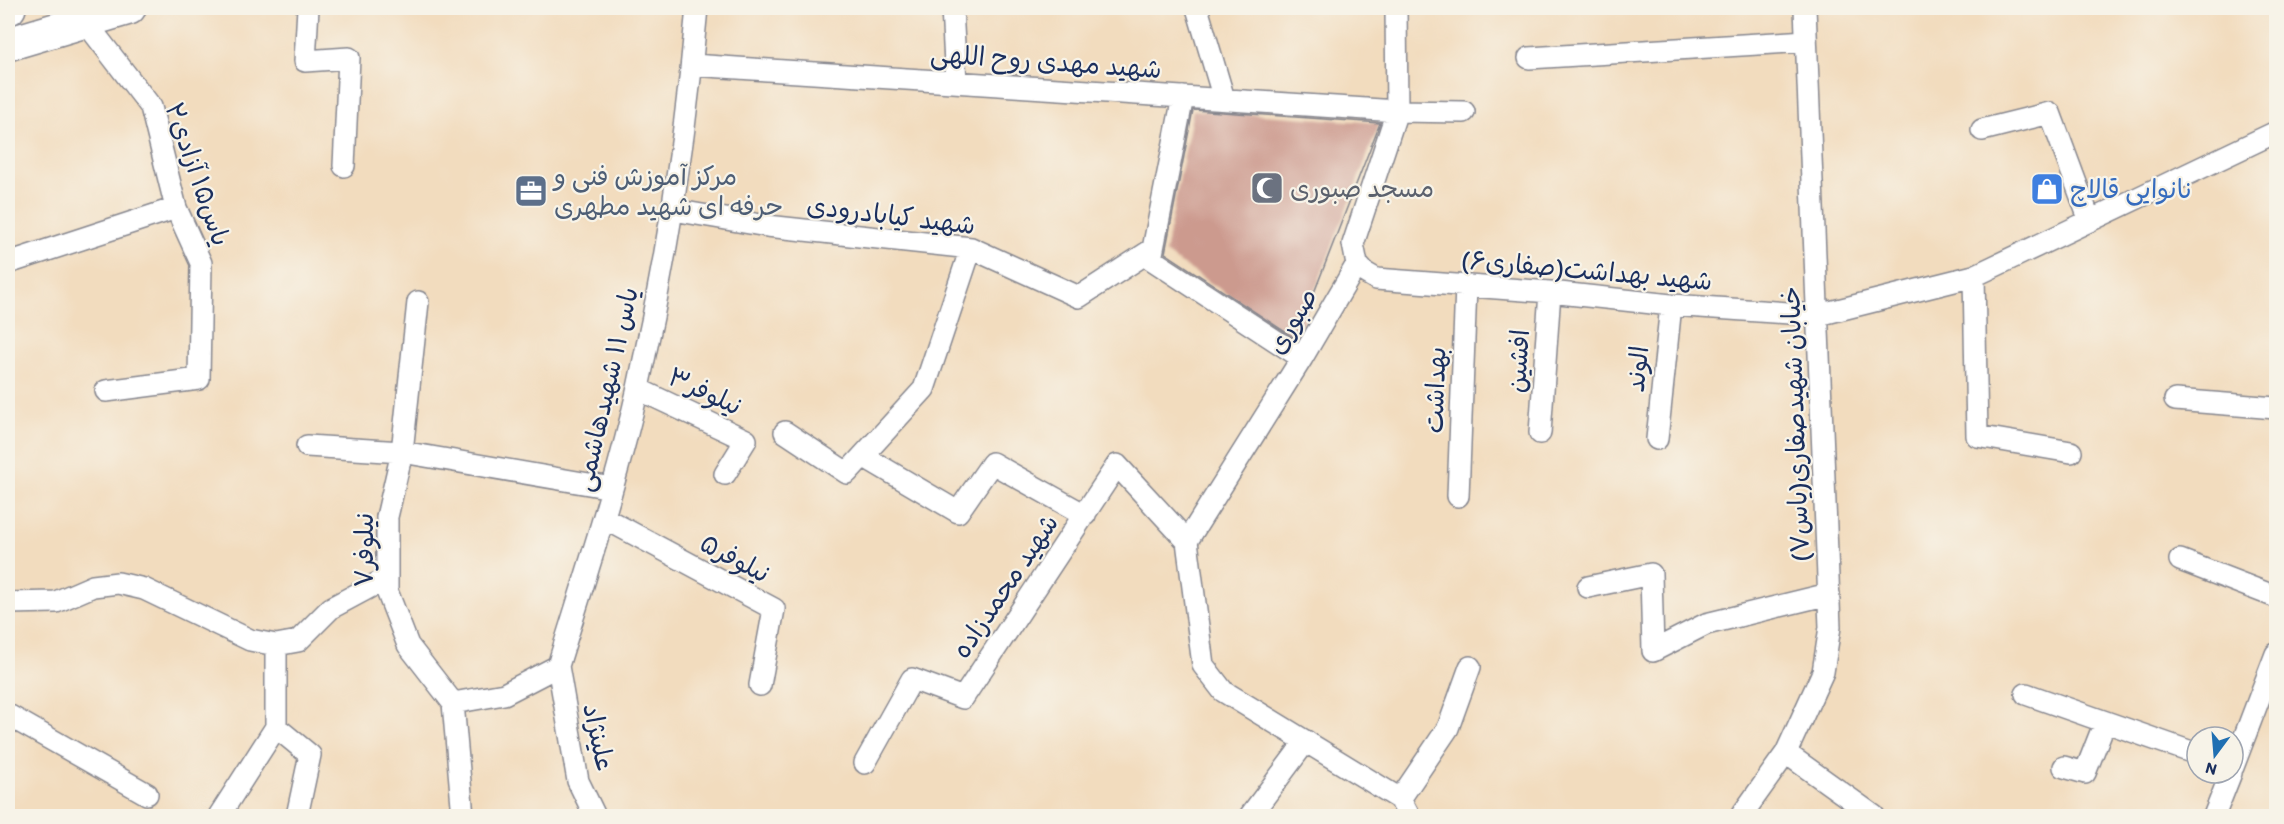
<svg xmlns="http://www.w3.org/2000/svg" width="2284" height="824" viewBox="0 0 2284 824" font-family="Itim,'Playpen Sans Arabic',sans-serif">
<style>
.building{fill:#cc9a8e}
.lines{fill:none;stroke-linecap:round;stroke-linejoin:round}
.minor-casing{stroke:#86868e;stroke-width:24}
.primary-casing{stroke:#86868e;stroke-width:36}
.minor{stroke:#fff;stroke-width:21}
.primary{stroke:#fff;stroke-width:33}
.labels{text-anchor:middle;dominant-baseline:central;stroke-width:4.5;stroke-linejoin:round;paint-order:stroke}
.street-label{font-size:26px;fill:#1b2f5e;stroke:#f7f3e8}
.service-label{font-size:26px;fill:#4e5e75;stroke:#f7f3e8;text-anchor:start}
.worship-label{font-size:26px;fill:#5b616d;stroke:#f7f3e8;text-anchor:start}
.shop-label{font-size:26px;fill:#366cbe;stroke:#f7f3e8;text-anchor:start}
</style>
<rect width="100%" height="100%" fill="#f7f3e8"/>
<filter id="ink" filterUnits="userSpaceOnUse"><feTurbulence type="fractalNoise" baseFrequency=".0167" numOctaves="2"/><feDisplacementMap in="SourceGraphic" scale="12" xChannelSelector="R" yChannelSelector="G"/><feConvolveMatrix kernelMatrix="1 2 1 2 8 2 1 2 1" color-interpolation-filters="sRGB"/></filter>
<filter id="wash" filterUnits="userSpaceOnUse"><feTurbulence type="fractalNoise" baseFrequency=".008" numOctaves="4" result="noise"/><feDisplacementMap in="SourceGraphic" scale="24" xChannelSelector="R" yChannelSelector="G"/><feGaussianBlur stdDeviation="1.35" result="paint"/><feColorMatrix in="noise" values="0 0 0 0 0 0 0 0 0 0 0 0 0 0 0 0 0 1.4 0 .05"/><feComposite in="paint" operator="in"/></filter>
<g filter="url(#wash)">
<rect width="100%" height="100%" fill="#f2dcbe"/>
<g id="blocks">
<path class="building" d="M 1193,110 L 1380,123 L 1296,339 L 1165,253 Z"/>
</g>
</g>
<g filter="url(#ink)">
<use href="#blocks" fill-opacity="0" stroke="#86868e" stroke-width="1.5"/>
<g class="lines">
<g class="minor-casing">
<path id="minor" d="M 308,8 L 305,61 L 349,58 L 344,166
M 952,8 L 956,82
M 1197,8 L 1224,99
M 84,20 L 151,107 L 176,208 L 201,263 L 199,379 L 106,391
M 1529,58 L 1806,41
M 692,65 L 1397,111 L 1464,112
M 1183,97 L 1151,259 L 1302,358
M 1982,130 L 2050,113 L 2090,221
M 673,210 L 767,226 L 971,248 L 1079,297 L 1153,249
M 8,263 L 176,208
M 1357,264 L 1364,272 L 1376,279 L 1550,292 L 1671,305 L 1818,315 L 1974,276 L 2276,132
M 1974,276 L 1977,436 L 2071,452
M 418,302 L 402,452 L 387,517 L 387,591 L 408,645 L 453,703
M 638,389 L 746,440 L 725,474
M 2175,400 L 2276,408
M 785,432 L 847,473 L 924,389 L 971,248
M 1540,433 L 1550,292
M 1657,439 L 1671,305
M 307,446 L 402,452 L 612,488
M 863,456 L 958,512 L 992,463 L 1085,515
M 1458,496 L 1466,286
M 604,518 L 774,609 L 760,685
M 1187,541 L 1302,358 L 1357,264 L 1353,244 L 1397,111 L 1396,8
M 1187,541 L 1203,665 L 1223,691 L 1400,799 L 1409,816
M 2180,560 L 2276,597
M 1588,587 L 1651,574 L 1653,651 L 1706,624 L 1829,594
M 8,603 L 56,602 L 93,586 L 118,583 L 144,589 L 250,640 L 276,645 L 298,641 L 331,608 L 387,578
M 558,666 L 578,781 L 595,816
M 2026,694 L 2197,754
M 453,703 L 504,694 L 558,666 C 586,574 617,482 638,388 C 666,263 686,135 697,8
M 453,703 L 463,816
M 8,715 L 147,794
M 276,727 L 310,755 L 297,816
M 1786,753 L 1874,816
M 865,763 L 912,679 L 963,698 L 1117,465 L 1187,541
M 2064,767 L 2085,773 L 2105,722
M 2233,767 L 2276,654
M 1400,799 L 1448,728 L 1470,667
M 219,816 L 276,727 L 276,645
M 1250,816 L 1306,741
M 1741,816 L 1786,753 L 1823,672 L 1830,627 L 1805,8
M 2214,816 L 2231,773"/>
</g>
<g class="primary-casing">
<path id="primary" d="M 8,8 L 9,8
M 8,44 L 129,8"/>
</g>
<use href="#minor" class="minor"/>
<use href="#primary" class="primary"/>
</g>
</g>
<defs>
<g id="mosque-square" transform="scale(1.725)"><rect x="-9" y="-9" width="18" height="18" rx="4" fill="#6b7280" stroke="#f7f3e8"/><path d="M3.5-4.9A6 6 0 1 0 3.5 4.9A5 5 0 1 1 3.5-4.9Z" fill="#fff"/></g>
<g id="shop-square" transform="scale(1.725)"><rect x="-9" y="-9" width="18" height="18" rx="4" fill="#3f7fe0" stroke="#f7f3e8"/><path d="M-5-2.5h2.3a2.7 3.5 0 0 1 5.4 0H5L5.5 6h-11ZM-1.5-2.5h3a1.5 2.3 0 0 0-3 0Z" fill="#fff"/></g>
<g id="office-square" transform="scale(1.725)"><rect x="-9" y="-9" width="18" height="18" rx="4" fill="#5c6f8a" stroke="#f7f3e8"/><path d="M-6-3h4V-5.5h4V-3h4V5H-6ZM-1-4.5V-3h2v-1.5ZM-6 0V1H6V0Z" fill="#fff"/></g>
</defs>
<g fill-rule="evenodd">
<use href="#mosque-square" x="1267" y="188"/>
<use href="#shop-square" x="2047" y="189"/>
<use href="#office-square" x="531" y="191"/>
</g>
<g class="labels">
<g class="street-label">
<text transform="translate(1046 61) rotate(4)">شهید مهدی روح اللهی</text>
<text transform="translate(198 174) rotate(71)">یاس۱۵ آزادی۲</text>
<text transform="translate(891 215) rotate(7)">شهید کیابادرودی</text>
<text transform="translate(1587 270) rotate(5)">شهید بهداشت(صفاری۶)</text>
<text transform="translate(1292 321) rotate(-59)">صبوری</text>
<text transform="translate(1518 361) rotate(-86)">افشین</text>
<text transform="translate(1637 369) rotate(-84)">الوند</text>
<text transform="translate(606 389) rotate(-77)">یاس ۱۱ شهیدهاشمی</text>
<text transform="translate(1435 390) rotate(-88)">بهداشت</text>
<text transform="translate(705 391) rotate(25)">نیلوفر۳</text>
<text transform="translate(1795 424) rotate(-92)">خیابان شهیدصفاری(یاس۷)</text>
<text transform="translate(364 550) rotate(-90)">نیلوفر۷</text>
<text transform="translate(735 558) rotate(28)">نیلوفر۵</text>
<text transform="translate(1005 586) rotate(-56)">شهید محمدزاده</text>
<text transform="translate(599 737) rotate(78)">علینژاد</text>
</g>
<g class="service-label">
<text x="554" y="176">مرکز آموزش فنی و<tspan x="554" dy="30">حرفه ای شهید مطهری</tspan></text>
</g>
<g class="worship-label">
<text x="1290" y="188">مسجد صبوری</text>
</g>
<g class="shop-label">
<text x="2070" y="189">نانوایی قالاچ</text>
</g>
</g>
<rect width="2284" height="824" fill="none" stroke="#f7f3e8" stroke-width="30"/>
<g transform="translate(2215 755) rotate(196)"><circle r="28" fill="#f7f3e8" stroke="#9fa5b1" stroke-width="1.5"/>
<path d="M0-4.5L10 22L0 15L-10 22Z" fill="#1f6fb2"/>
<text y="-9" font-size="16" font-weight="bold" text-anchor="middle" fill="#1b2f5e">N</text>
</g>
</svg>
